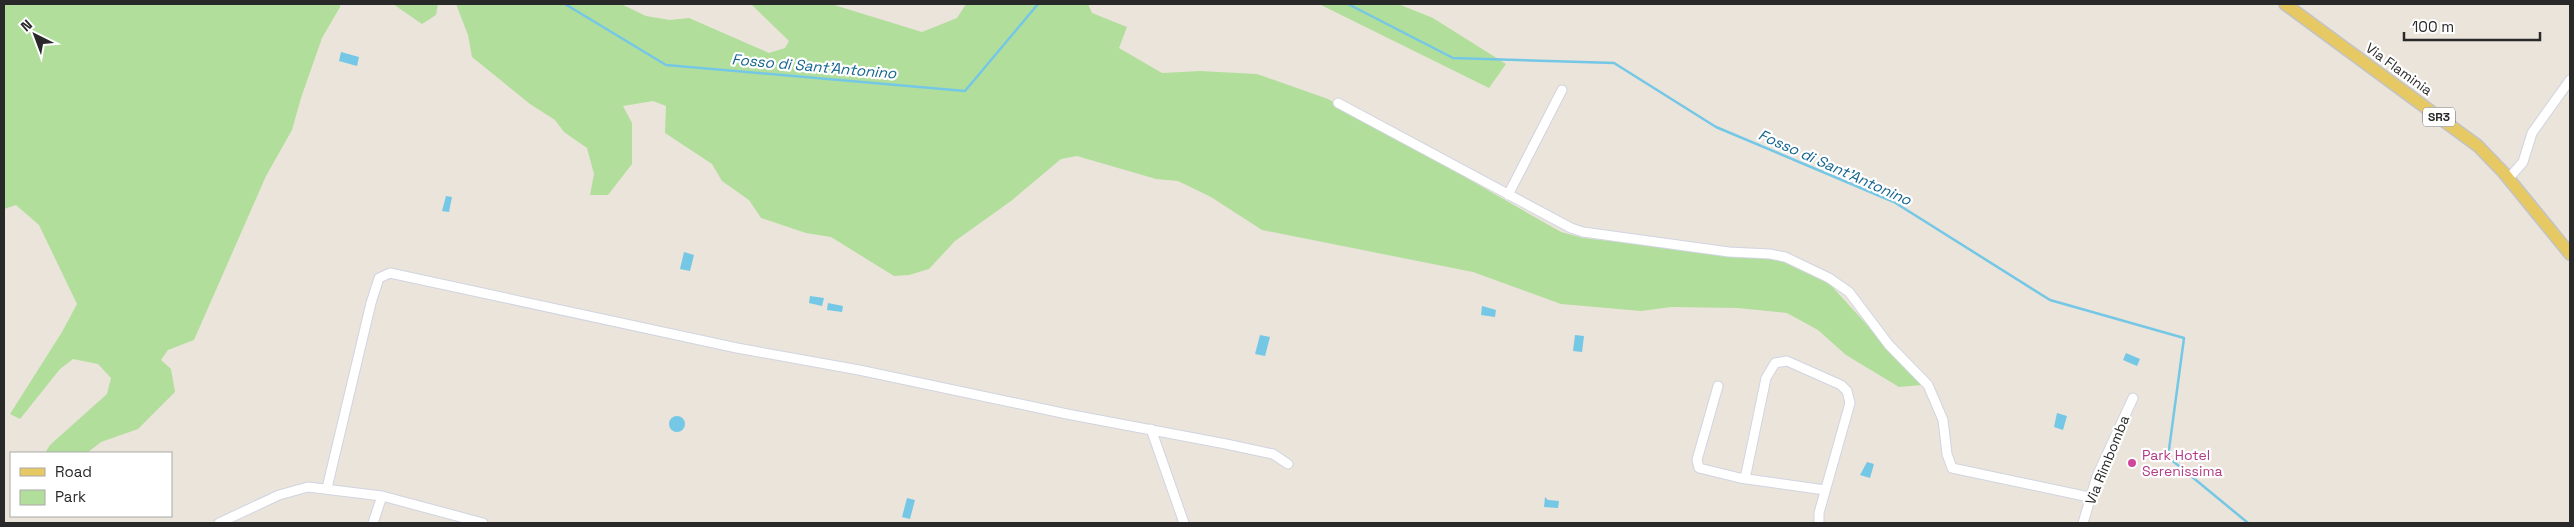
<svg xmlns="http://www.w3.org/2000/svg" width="2574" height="527" viewBox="0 0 2574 527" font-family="'Space Grotesk',sans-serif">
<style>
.green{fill:#b1de9b}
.water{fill:#75c7e6}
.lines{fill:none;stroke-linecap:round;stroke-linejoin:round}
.stream{stroke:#75c7e6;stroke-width:2.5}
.minor-casing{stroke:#d1d4e1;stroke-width:11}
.major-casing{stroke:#c3c3c3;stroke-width:14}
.minor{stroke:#fff;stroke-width:9}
.major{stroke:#e7c964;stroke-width:11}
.hotel-dot{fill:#d1479c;stroke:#fff;stroke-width:2}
.labels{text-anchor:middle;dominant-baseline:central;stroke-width:4.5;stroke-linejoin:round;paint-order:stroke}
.shield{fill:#fff;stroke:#696969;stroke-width:1}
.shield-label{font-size:12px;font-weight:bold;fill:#292929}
.street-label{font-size:14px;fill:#292929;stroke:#fff}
.hotel-label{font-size:14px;fill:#b23c85;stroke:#fff;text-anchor:start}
.water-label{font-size:15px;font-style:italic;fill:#166590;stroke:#fff}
</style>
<rect width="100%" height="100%" fill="#eae4db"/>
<path class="green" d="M 4,4 L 340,4 L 340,7 L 322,38 L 301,98 L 292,130 L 266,176 L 194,340 L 168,350 L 161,360 L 171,369 L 175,392 L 138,429 L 101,442 L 87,453 L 45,453 L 50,445 L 107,394 L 111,378 L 98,364 L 73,359 L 60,369 L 20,419 L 10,414 L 62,332 L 77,304 L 39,225 L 16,205 L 4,209 Z
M 393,4 L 438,4 L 436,15 L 422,24 Z
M 456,4 L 621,4 L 646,16 L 670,20 L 689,18 L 769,53 L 785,48 L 789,41 L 751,4 L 831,4 L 922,32 L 957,18 L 966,4 L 1088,4 L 1092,13 L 1127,27 L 1119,48 L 1162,73 L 1200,71 L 1257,74 L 1328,99 L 1561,232 L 1583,238 L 1787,261 L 1826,280 L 1922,385 L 1899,387 L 1846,355 L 1818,330 L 1787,313 L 1738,308 L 1671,307 L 1641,311 L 1561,304 L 1473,272 L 1262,230 L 1211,197 L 1178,181 L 1156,179 L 1077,156 L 1061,159 L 1011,201 L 955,241 L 929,269 L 909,275 L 894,276 L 831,237 L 806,233 L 761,218 L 749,200 L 722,181 L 712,164 L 665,133 L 666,106 L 653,101 L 623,106 L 632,123 L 632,164 L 608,195 L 590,195 L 594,174 L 587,148 L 564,132 L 555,120 L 530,104 L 472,57 L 468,35 Z
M 1319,4 L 1398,4 L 1433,18 L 1506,64 L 1489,88 Z"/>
<path class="water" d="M 341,52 L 359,57 L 357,66 L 339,61 Z
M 446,196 L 452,197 L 449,212 L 442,211 Z
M 684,252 L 694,255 L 690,271 L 680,269 Z
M 810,296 L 824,298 L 822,306 L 809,303 Z
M 828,303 L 843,306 L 842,312 L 827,310 Z
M 1482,306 L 1496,310 L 1495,317 L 1481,315 Z
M 1260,335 L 1270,337 L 1265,356 L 1255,354 Z
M 1575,335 L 1584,336 L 1582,352 L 1573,351 Z
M 2126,353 L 2140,359 L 2137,366 L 2123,360 Z
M 2057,413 L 2067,416 L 2063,430 L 2054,427 Z
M669 424a8 8 0 1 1 16 0a8 8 0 1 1-16 0Z
M 1867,462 L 1874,464 L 1870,478 L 1860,475 Z
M 1545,497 L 1548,500 L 1559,501 L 1558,508 L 1544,507 Z
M 907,498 L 915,500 L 910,519 L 902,517 Z"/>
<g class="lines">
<path class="stream" d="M 565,4 L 666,65 L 965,91 L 1038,4
M 1348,4 L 1453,58 L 1614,63 L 1716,127 L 1894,202 L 2050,300 L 2184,338 L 2168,457 L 2248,523"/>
<g class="minor-casing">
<path id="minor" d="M 1338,103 L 1571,228 L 1583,232 L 1729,252 L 1770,254 L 1785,257 L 1829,278 L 1849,292 L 1889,345 L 1928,385 L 1943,420 L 1947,454 L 1952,468 L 2089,497
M 2509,178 L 2523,162 L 2532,133 L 2570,80
M 1508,195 L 1562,90
M 1718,386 L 1697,460 L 1699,468 L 1740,478 L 1825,490
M 1151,429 L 1184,523
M 1745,479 L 1766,378 L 1775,363 L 1787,361 L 1841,385 L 1847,391 L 1850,403 L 1819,513 L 1819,523
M 327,488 L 371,303 L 379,278 L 390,273 L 737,348 L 859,370 L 1067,414 L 1226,444 L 1273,454 L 1288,464
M 219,523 L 279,495 L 308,487 L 382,496 L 483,523
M 373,523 L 382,496
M 2083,523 L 2097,476 L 2133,398"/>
</g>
<g class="major-casing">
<path id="major" d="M 2285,4 L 2478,146 L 2504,173 L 2570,254"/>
</g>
<use href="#minor" class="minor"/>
<use href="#major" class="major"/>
</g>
<circle class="hotel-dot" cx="2132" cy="463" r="5"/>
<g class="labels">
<rect class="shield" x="2423" y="107.5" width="32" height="19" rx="4"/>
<g class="shield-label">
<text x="2439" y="117">SR3</text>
</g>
<g class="street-label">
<text transform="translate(2399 69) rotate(36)">Via Flaminia</text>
<text transform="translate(2107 460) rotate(-68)">Via Rimbomba</text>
</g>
<g class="hotel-label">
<text x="2142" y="455">Park Hotel<tspan x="2142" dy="16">Serenissima</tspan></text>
</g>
<g class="water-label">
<text transform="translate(814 66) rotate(5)">Fosso di Sant'Antonino</text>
<text transform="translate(1835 167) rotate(24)">Fosso di Sant'Antonino</text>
</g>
</g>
<rect width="2574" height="527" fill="none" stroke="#292929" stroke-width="10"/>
<rect x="10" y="452" width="162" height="65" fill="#ffffff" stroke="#a9a9a9"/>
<rect x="20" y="468" width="25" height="8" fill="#e7c964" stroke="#a9a9a9"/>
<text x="55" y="477" font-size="15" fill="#292929">Road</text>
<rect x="20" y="490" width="25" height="15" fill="#b1de9b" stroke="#a9a9a9"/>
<text x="55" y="502" font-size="15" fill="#292929">Park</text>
<g transform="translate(35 35) rotate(318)" stroke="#ffffff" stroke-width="4" paint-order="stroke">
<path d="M0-4L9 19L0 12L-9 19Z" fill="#292929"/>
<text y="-8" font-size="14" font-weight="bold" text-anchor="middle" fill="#292929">N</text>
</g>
<path d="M2404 32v8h136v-8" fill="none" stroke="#292929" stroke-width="2.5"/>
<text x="2412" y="32" font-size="15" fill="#292929" stroke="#ffffff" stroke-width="4" paint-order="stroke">100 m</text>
</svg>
